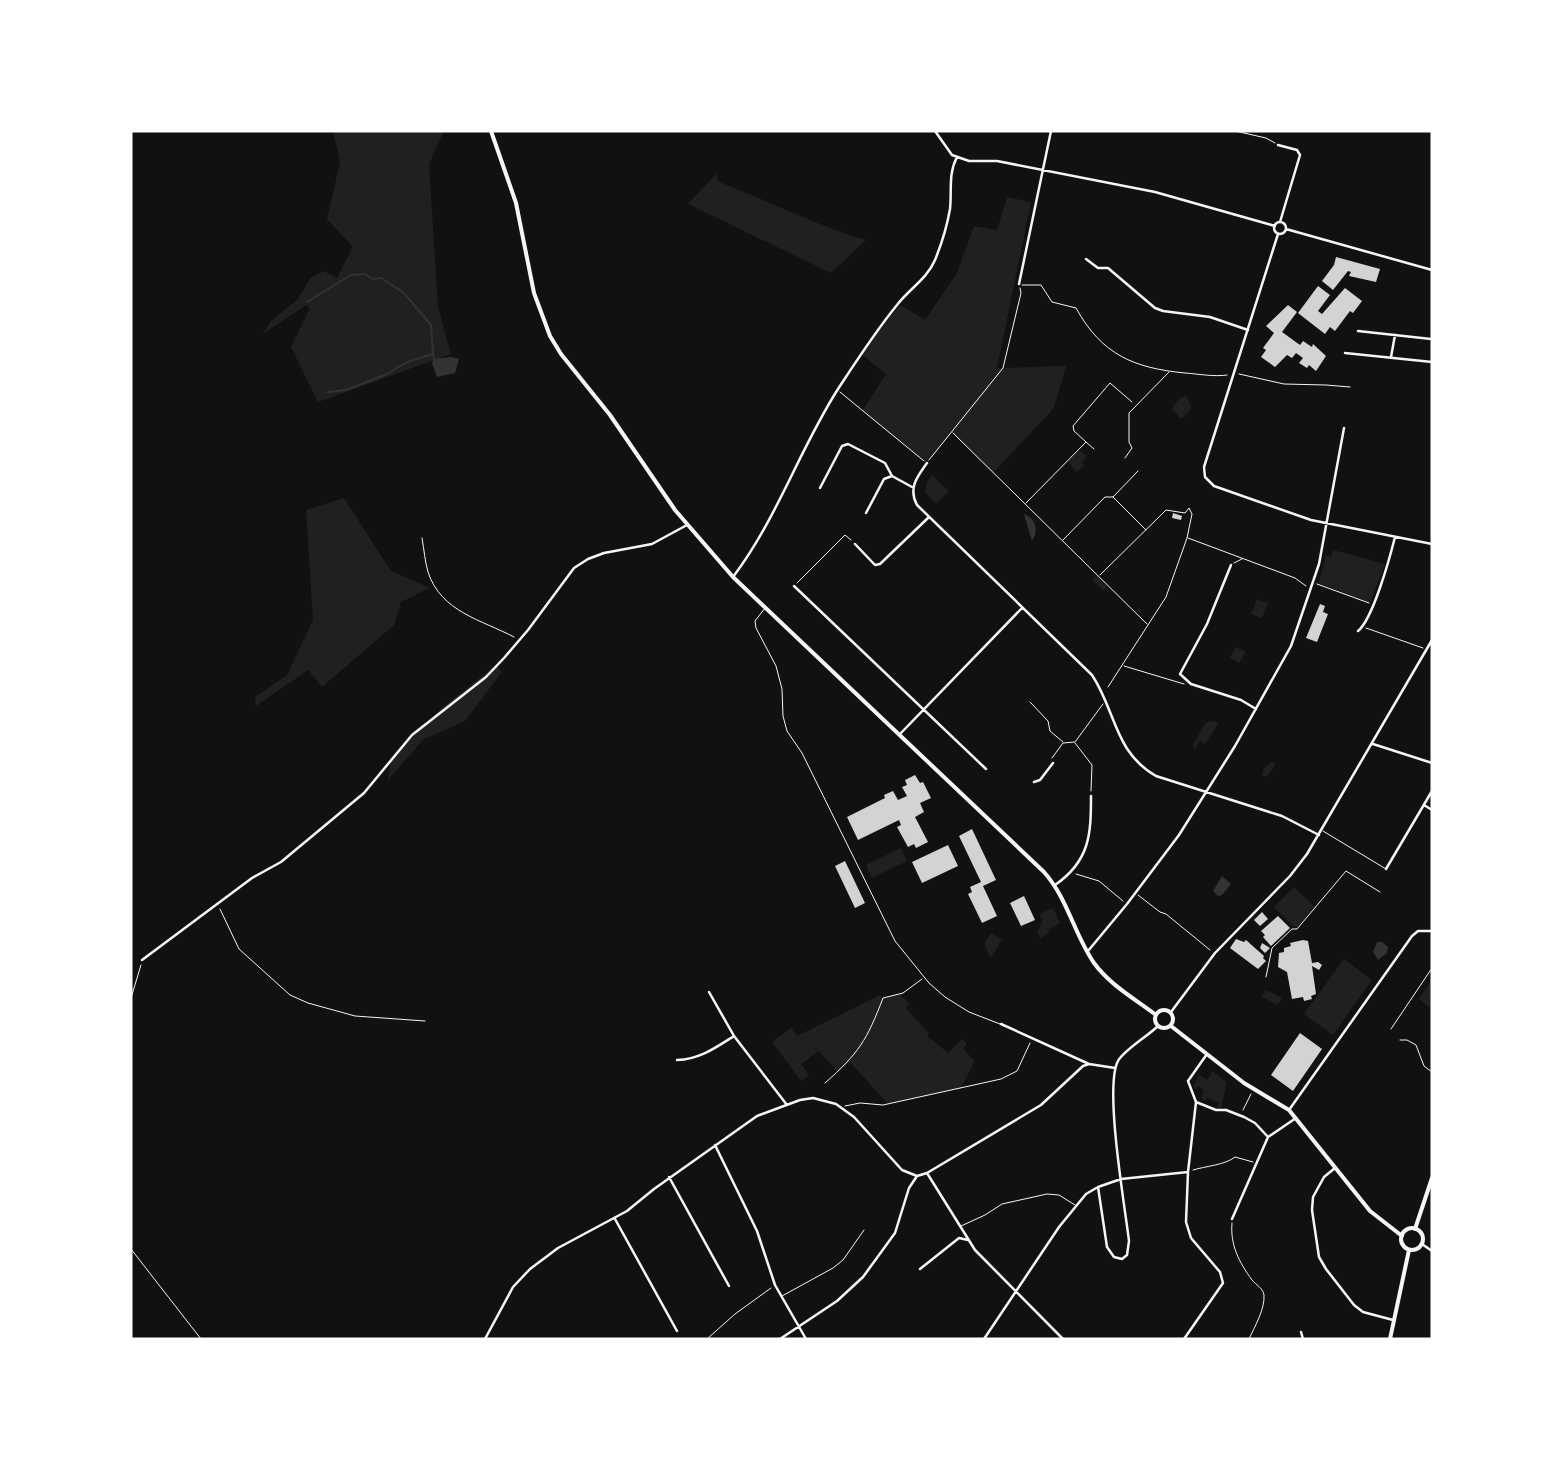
<svg xmlns="http://www.w3.org/2000/svg" width="1563" height="1470" viewBox="0 0 1563 1470" font-family="'DejaVu Sans',sans-serif">
<style>
.green{fill:#202020}
.water{fill:#333}
.lines{fill:none;stroke-linecap:round;stroke-linejoin:round}
.stream{stroke:#333;stroke-width:2}
.building{fill:#d3d3d3}
.path{stroke:#f5f5f5;stroke-width:1}
.service{stroke:#f5f5f5;stroke-width:1}
.minor{stroke:#f5f5f5;stroke-width:2.5}
.tertiary{stroke:#f5f5f5;stroke-width:4}
</style>
<rect width="100%" height="100%" fill="#111"/>
<path class="green" d="M 333,131 L 444,131 L 429,164 L 438,307 L 451,354 L 318,402 L 291,347 L 310,308 L 306,305 L 263,334 L 271,321 L 298,299 L 310,278 L 324,271 L 337,278 L 353,247 L 327,219 L 340,162 Z
M 717,173 L 717,180 L 724,184 C 772,202 817,226 866,240 L 831,273 L 688,204 Z
M 1007,197 L 1031,202 L 997,368 L 1066,366 L 1054,408 L 993,473 L 952,432 L 927,463 L 862,411 L 886,374 L 861,354 L 900,305 L 925,320 L 957,273 L 974,226 L 997,230 Z
M 1186,395 L 1191,406 L 1190,411 L 1181,419 L 1172,409 L 1176,402 Z
M 1078,451 L 1082,452 L 1087,457 L 1082,462 L 1084,465 L 1077,472 L 1068,462 Z
M 932,475 L 949,491 L 936,504 L 925,492 L 927,482 Z
M 344,498 L 391,571 L 430,588 L 401,602 L 394,625 L 322,687 L 308,670 L 256,706 L 255,697 L 287,675 L 313,620 L 306,510 Z
M 1333,550 L 1385,564 L 1370,603 L 1319,583 L 1326,555 L 1331,557 Z
M 1096,575 L 1107,586 L 1104,591 L 1092,580 Z
M 1257,599 L 1268,603 L 1262,618 L 1251,614 Z
M 1236,647 L 1246,652 L 1239,663 L 1230,657 Z
M 496,665 L 502,672 L 465,721 L 424,739 L 388,780 L 391,758 L 443,707 Z
M 1215,721 L 1218,724 L 1205,744 L 1200,741 L 1195,749 L 1193,748 L 1193,744 L 1205,724 L 1207,722 Z
M 1272,762 L 1275,764 L 1267,777 L 1262,775 L 1264,768 Z
M 901,848 L 907,861 L 872,878 L 866,865 Z
M 1294,887 L 1315,907 L 1297,927 L 1293,926 L 1274,907 Z
M 1053,908 L 1060,923 L 1048,930 L 1049,933 L 1040,939 L 1037,932 L 1043,921 L 1039,914 Z
M 991,933 L 1002,940 L 991,958 L 984,944 Z
M 1344,959 L 1372,980 L 1333,1035 L 1304,1014 Z
M 1431,981 L 1432,982 L 1432,1009 L 1419,999 Z
M 1266,990 L 1282,998 L 1277,1005 L 1261,996 Z
M 899,994 L 909,1003 L 906,1008 L 929,1034 L 927,1036 L 948,1053 L 962,1039 L 967,1044 L 963,1049 L 975,1061 L 961,1088 L 888,1104 L 850,1062 L 838,1072 L 819,1051 L 801,1064 L 809,1075 L 801,1081 L 772,1042 L 792,1027 L 797,1036 L 880,995 L 883,998 Z
M 1212,1071 L 1227,1082 L 1221,1108 L 1217,1108 L 1219,1103 L 1207,1097 L 1205,1101 L 1201,1098 L 1204,1090 L 1198,1086 L 1195,1090 L 1194,1085 L 1199,1075 L 1208,1080 Z"/>
<path class="water" d="M 451,357 L 459,359 L 455,373 L 437,377 L 432,363 L 434,359 Z
M 1024,514 C 1036,518 1039,531 1032,541 Z
M 1222,876 L 1231,884 L 1222,895 L 1218,896 L 1213,891 Z
M 1377,942 L 1382,942 L 1388,947 L 1387,953 L 1378,960 L 1373,952 Z"/>
<g class="lines">
<path class="stream" d="M 307,302 L 351,275 L 365,274 L 373,279 L 381,278 L 404,293 L 431,325 L 433,354
M 328,392 L 346,390 L 385,375 L 407,362 L 433,354 L 434,359"/>
</g>
<path class="building" d="M 1336,257 L 1380,269 L 1376,282 L 1349,276 L 1351,272 L 1348,271 L 1333,290 L 1322,281 L 1334,265 Z
M 1318,286 L 1330,295 L 1318,311 L 1322,314 L 1345,288 L 1362,301 L 1353,313 L 1350,311 L 1335,331 L 1330,327 L 1325,334 L 1298,313 Z
M 1288,305 L 1297,312 L 1282,332 L 1300,345 L 1303,341 L 1312,347 L 1313,344 L 1326,356 L 1316,371 L 1309,365 L 1307,368 L 1299,363 L 1303,358 L 1296,353 L 1292,358 L 1287,355 L 1275,367 L 1261,357 L 1266,350 L 1263,348 L 1274,333 L 1266,326 Z
M 1173,513 L 1182,516 L 1181,520 L 1172,518 Z
M 1320,604 L 1325,606 L 1323,612 L 1328,614 L 1317,642 L 1306,638 Z
M 915,775 L 920,783 L 923,782 L 931,798 L 920,803 L 924,812 L 915,817 L 928,842 L 916,848 L 914,844 L 908,847 L 897,827 L 901,825 L 899,820 L 858,840 L 847,817 L 885,798 L 884,795 L 893,791 L 898,800 L 907,796 L 902,787 L 907,785 L 905,780 Z
M 972,829 L 996,880 L 983,886 L 997,916 L 982,923 L 968,894 L 972,892 L 970,887 L 981,882 L 959,836 Z
M 948,845 L 958,866 L 922,883 L 912,862 Z
M 845,861 L 865,903 L 855,908 L 835,866 Z
M 1024,896 L 1035,920 L 1021,926 L 1010,903 Z
M 1262,912 L 1268,919 L 1260,926 L 1254,920 Z
M 1278,916 L 1290,928 L 1271,946 L 1263,937 L 1265,935 L 1261,931 Z
M 1236,939 L 1244,942 L 1246,940 L 1264,956 L 1263,958 L 1266,961 L 1258,969 L 1230,948 Z
M 1303,940 L 1308,941 L 1312,963 L 1318,962 L 1322,965 L 1319,970 L 1312,966 L 1316,994 L 1311,996 L 1312,999 L 1304,1001 L 1303,997 L 1292,999 L 1287,972 L 1278,967 L 1279,953 L 1284,952 L 1284,948 L 1291,946 L 1290,943 Z
M 1262,943 L 1270,948 L 1265,953 L 1260,948 Z
M 1300,1033 L 1322,1049 L 1293,1091 L 1271,1075 Z"/>
<g class="lines">
<path class="path" d="M 1235,131 L 1266,138 L 1275,143
M 1022,285 L 1041,285 L 1052,302 L 1076,308 C 1102,355 1134,368 1185,373 C 1199,374 1214,377 1227,375
M 1239,374 L 1284,384 L 1326,385 L 1350,387
M 840,392 L 924,461
M 953,433 L 1147,624
M 1086,442 L 1074,431 L 1073,426 L 1110,383 L 1132,402
M 1125,458 L 1132,448 L 1129,442 L 1129,413 L 1169,372
M 929,460 L 1003,368 L 1021,293 L 1020,288
M 1113,497 L 1146,530
M 1026,503 L 1086,442 L 1094,449
M 422,538 C 424,549 425,562 428,572 C 441,612 482,620 514,637
M 1188,538 L 1295,578 L 1306,586
M 1063,540 L 1105,497 L 1113,497 L 1138,471
M 1234,563 L 1242,559
M 1100,575 L 1166,510 L 1185,513 L 1189,508 L 1192,514 L 1187,538 L 1166,597 L 1108,687
M 797,583 L 845,535 L 851,540
M 1317,584 L 1369,603
M 1366,628 L 1423,648
M 1124,666 L 1184,684
M 1030,702 L 1048,721 L 1050,731 L 1063,742
M 1075,743 L 1092,765 L 1091,791
M 1052,758 L 1063,743 L 1075,742 L 1103,704
M 1076,874 L 1099,881 L 1123,901
M 1138,895 L 1160,912 L 1166,914 L 1210,950
M 220,909 L 239,949 L 290,995 L 308,1003 L 355,1016 L 425,1021
M 1266,977 L 1272,948 L 1292,929 L 1297,929 L 1346,871 L 1380,892
M 131,998 L 141,965
M 1391,1029 L 1432,968
M 1400,1040 L 1407,1040 L 1416,1045 L 1424,1066 L 1432,1072
M 825,1083 C 859,1053 867,1040 883,998 L 903,993 L 922,979
M 845,1106 L 860,1103 L 883,1105 L 1001,1079 L 1017,1071 L 1030,1043
M 1243,1110 L 1251,1094
M 1193,1170 C 1206,1166 1225,1165 1235,1157 L 1253,1162
M 1232,1223 C 1230,1245 1239,1262 1252,1280 C 1256,1285 1263,1288 1264,1295 C 1265,1309 1255,1326 1249,1339
M 131,1249 L 201,1339
M 707,1339 L 735,1314 L 771,1288"/>
<path class="service" d="M 765,608 L 755,621 L 756,628 L 776,666 L 782,689 L 783,716 L 787,731 L 802,753 L 895,941 L 929,983 L 945,997 L 969,1012 L 1000,1024
M 1323,831 L 1386,869
M 961,1226 L 985,1215 L 1002,1204 L 1047,1194 L 1059,1195 L 1075,1205
M 782,1296 L 833,1268 L 843,1260 L 864,1230"/>
<path class="minor" d="M 935,131 L 952,155 L 969,161 L 997,161 L 1155,192 L 1275,226
M 1278,145 L 1297,150 L 1300,155 L 1280,222
M1274 228a6 6 0 1 1 12 0a6 6 0 1 1-12 0Z
M 1286,229 L 1432,270
M 1278,234 L 1204,467 L 1205,477 L 1214,486 L 1311,520 L 1432,544
M 1086,259 L 1098,268 L 1108,268 L 1155,308 L 1163,311 L 1210,317 L 1248,330
M 1019,284 L 1051,131
M 1358,331 L 1431,339
M 1345,353 L 1432,362
M 1391,357 L 1395,335
M 927,463 C 917,477 908,488 917,505 L 1092,675 C 1116,711 1114,752 1156,776 L 1282,816 L 1319,835
M 820,488 L 842,446 L 848,444 L 885,463 L 892,476 L 912,487
M 866,513 L 884,479 L 892,476
M 855,544 L 875,565 L 880,564 L 929,517
M 1231,565 L 1207,624 L 1180,674 L 1191,684 L 1241,700 L 1256,709
M 733,577 C 777,519 799,450 838,389 C 857,360 875,332 897,305 C 909,289 927,279 935,260 C 942,243 947,226 950,209 C 952,191 948,174 957,157
M 794,586 L 986,769
M 1358,631 C 1373,619 1390,557 1395,537
M 900,734 L 1022,608
M 1373,744 L 1432,763
M 1034,782 L 1040,780 L 1053,763
M 1424,805 L 1432,810
M 1386,869 L 1432,791
M 1055,885 C 1090,861 1091,834 1091,796
M 1088,951 L 1127,904 L 1179,835 L 1235,746 L 1291,646 L 1319,564 L 1344,428
M 142,960 L 252,878 L 281,862 L 364,793 L 412,735 L 486,677 L 504,658 L 528,630 L 574,568 L 588,559 L 604,553 L 652,544 L 687,525
M 709,992 L 734,1036 L 787,1105
M 1171,1012 L 1215,953 L 1290,876 L 1307,854 L 1432,640
M 1001,1024 L 1089,1064 L 1115,1068
M 677,1060 C 700,1059 715,1048 734,1036
M 1196,1102 L 1216,1110 L 1226,1110 L 1244,1117 L 1255,1123 L 1268,1137
M 1289,1110 L 1412,936 L 1418,931 L 1432,931
M 1268,1137 L 1296,1118
M 715,1145 L 757,1231 L 775,1285 L 806,1339
M 1335,1168 L 1324,1177 L 1313,1197 L 1312,1210 L 1319,1257 L 1326,1269 L 1354,1305 L 1363,1312 L 1393,1320
M 927,1173 L 975,1250 L 1063,1339
M 669,1177 L 729,1286
M 1098,1187 L 1107,1247 L 1114,1257 L 1122,1259 L 1127,1255 L 1129,1241 C 1125,1207 1104,1087 1118,1061 C 1124,1050 1148,1036 1158,1026
M 615,1219 L 677,1331
M 1232,1219 L 1268,1137
M 1422,1244 L 1432,1251
M 920,1269 L 959,1238 L 968,1240
M 1301,1332 L 1303,1339
M 485,1339 L 513,1287 L 530,1269 L 558,1248 L 627,1211 L 654,1189 L 757,1116 L 800,1100 L 813,1098 L 836,1104 L 854,1117 L 902,1170 L 917,1176 L 927,1173 L 1041,1105 L 1083,1066 L 1089,1064
M 780,1339 L 837,1301 L 863,1277 L 895,1233 L 909,1188 L 917,1176
M 984,1339 L 1059,1227 L 1086,1194 L 1098,1187 L 1121,1179 L 1188,1172
M 1184,1339 L 1223,1283 L 1220,1272 L 1191,1238 L 1186,1222 L 1188,1172 L 1196,1102 L 1188,1081 L 1207,1054"/>
<path class="tertiary" d="M 491,131 L 516,203 L 534,293 L 550,336 L 561,354 L 610,415 L 675,510 L 733,577 L 1044,872 C 1068,899 1074,934 1094,963 C 1110,985 1135,999 1156,1015
M1155 1019a9 9 0 1 1 18 0a9 9 0 1 1-18 0Z
M 1171,1026 L 1244,1083 L 1289,1110 L 1370,1211 L 1402,1236
M1401 1239a11 11 0 1 1 22 0a11 11 0 1 1-22 0Z
M 1415,1229 L 1432,1178
M 1390,1339 L 1409,1250"/>
</g>
<rect width="1563" height="1470" fill="none" stroke="#ffffff" stroke-width="265"/>
</svg>
